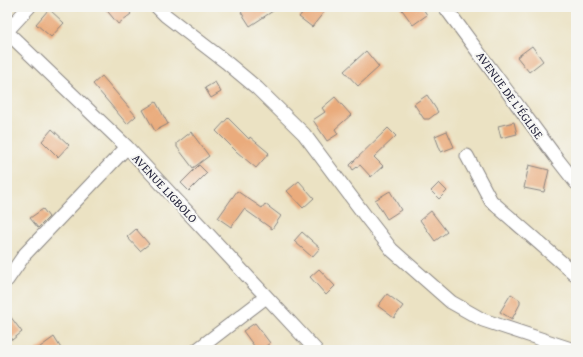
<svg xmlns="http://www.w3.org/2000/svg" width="583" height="357" viewBox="0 0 583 357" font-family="'Gentium Book Plus',serif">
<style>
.building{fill:#eaab7c}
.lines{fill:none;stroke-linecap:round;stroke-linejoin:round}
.minor-casing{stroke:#86827f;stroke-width:15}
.minor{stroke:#fff;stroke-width:13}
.labels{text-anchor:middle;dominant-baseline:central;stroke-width:4;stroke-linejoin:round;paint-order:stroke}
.street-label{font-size:12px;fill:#22223b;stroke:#f6f6f2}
</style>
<rect width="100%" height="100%" fill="#f6f6f2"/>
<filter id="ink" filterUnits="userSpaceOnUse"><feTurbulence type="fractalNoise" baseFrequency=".025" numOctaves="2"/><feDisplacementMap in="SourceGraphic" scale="8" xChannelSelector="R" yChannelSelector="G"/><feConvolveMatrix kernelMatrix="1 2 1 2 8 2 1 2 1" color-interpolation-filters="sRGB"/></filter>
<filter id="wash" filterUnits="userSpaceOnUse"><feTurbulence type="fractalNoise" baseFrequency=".012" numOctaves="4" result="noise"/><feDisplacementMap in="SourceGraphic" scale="16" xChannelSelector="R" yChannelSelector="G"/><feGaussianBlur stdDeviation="0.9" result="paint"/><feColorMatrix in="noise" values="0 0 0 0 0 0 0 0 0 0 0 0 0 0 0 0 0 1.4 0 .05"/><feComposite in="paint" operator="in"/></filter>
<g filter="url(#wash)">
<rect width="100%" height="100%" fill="#ebe2c3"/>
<g id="blocks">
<path class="building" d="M 104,7 L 126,7 L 131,14 L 118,24 Z
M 249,7 L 279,7 L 250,26 L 241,12 Z
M 307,7 L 328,7 L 312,27 L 299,17 Z
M 400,7 L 422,7 L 427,15 L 413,25 Z
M 49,9 L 64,23 L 51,37 L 36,24 Z
M 532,46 L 543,61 L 529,72 L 517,57 Z
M 366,51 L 379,67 L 358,86 L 344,71 Z
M 102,76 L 136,116 L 127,124 L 93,84 Z
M 215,82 L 221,92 L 211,98 L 205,88 Z
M 427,95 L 438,112 L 429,119 L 424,119 L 414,104 Z
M 335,97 L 351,115 L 335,129 L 338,134 L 327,141 L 313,120 L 325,112 L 322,108 Z
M 156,102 L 168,124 L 155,131 L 143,110 Z
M 228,118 L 249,139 L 250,137 L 269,153 L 256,168 L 237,152 L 216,131 Z
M 514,122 L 517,134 L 501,138 L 498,126 Z
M 388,128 L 396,136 L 374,157 L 383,166 L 371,177 L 360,165 L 353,170 L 350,165 Z
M 52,129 L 69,145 L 58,157 L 42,141 Z
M 447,131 L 454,147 L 441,152 L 435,136 Z
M 191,132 L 209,156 L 193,168 L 177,147 L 177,143 Z
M 199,165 L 207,173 L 189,191 L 181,183 Z
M 529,165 L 549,170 L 544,192 L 524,188 Z
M 299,181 L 314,198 L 303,208 L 287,191 Z
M 439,183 L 447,191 L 439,199 L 431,191 Z
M 237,191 L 262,208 L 265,204 L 281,216 L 272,229 L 244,209 L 231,227 L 218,218 Z
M 390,191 L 401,210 L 387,219 L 375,200 Z
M 43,209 L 49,217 L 38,228 L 30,218 Z
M 431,211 L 447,232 L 435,241 L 420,220 Z
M 136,229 L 149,244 L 140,251 L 127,237 Z
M 302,232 L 320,248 L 312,257 L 294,241 Z
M 319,269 L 335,286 L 326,295 L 310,277 Z
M 387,294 L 403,306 L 394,318 L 378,306 Z
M 511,294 L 520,300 L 520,304 L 512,319 L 500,312 Z
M 7,312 L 22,332 L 12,340 L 7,333 Z
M 255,323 L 270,343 L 261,350 L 257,350 L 243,331 Z
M 54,337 L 62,350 L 36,350 Z"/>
</g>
</g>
<g filter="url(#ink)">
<use href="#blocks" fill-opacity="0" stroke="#86827f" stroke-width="1"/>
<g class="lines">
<g class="minor-casing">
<path id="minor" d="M 157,7 L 165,15 L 226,62 L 257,88 L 304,134 L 367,218 L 392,250 L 451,302 L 483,320 L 574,350
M 445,7 L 558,160 L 576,183
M 7,31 L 29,7
M 7,32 L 127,147 L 316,350
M 467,156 L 491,201 L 576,275
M 7,280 L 25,254 L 127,147
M 197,350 L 266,297"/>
</g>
<use href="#minor" class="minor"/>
</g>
</g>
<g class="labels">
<g class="street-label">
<text transform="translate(510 95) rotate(54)">AVENUE DE L'ÉGLISE</text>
<text transform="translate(165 188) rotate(47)">AVENUE LIGBOLO</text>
</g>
</g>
<rect width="583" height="357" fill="none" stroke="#f6f6f2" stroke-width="24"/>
</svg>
